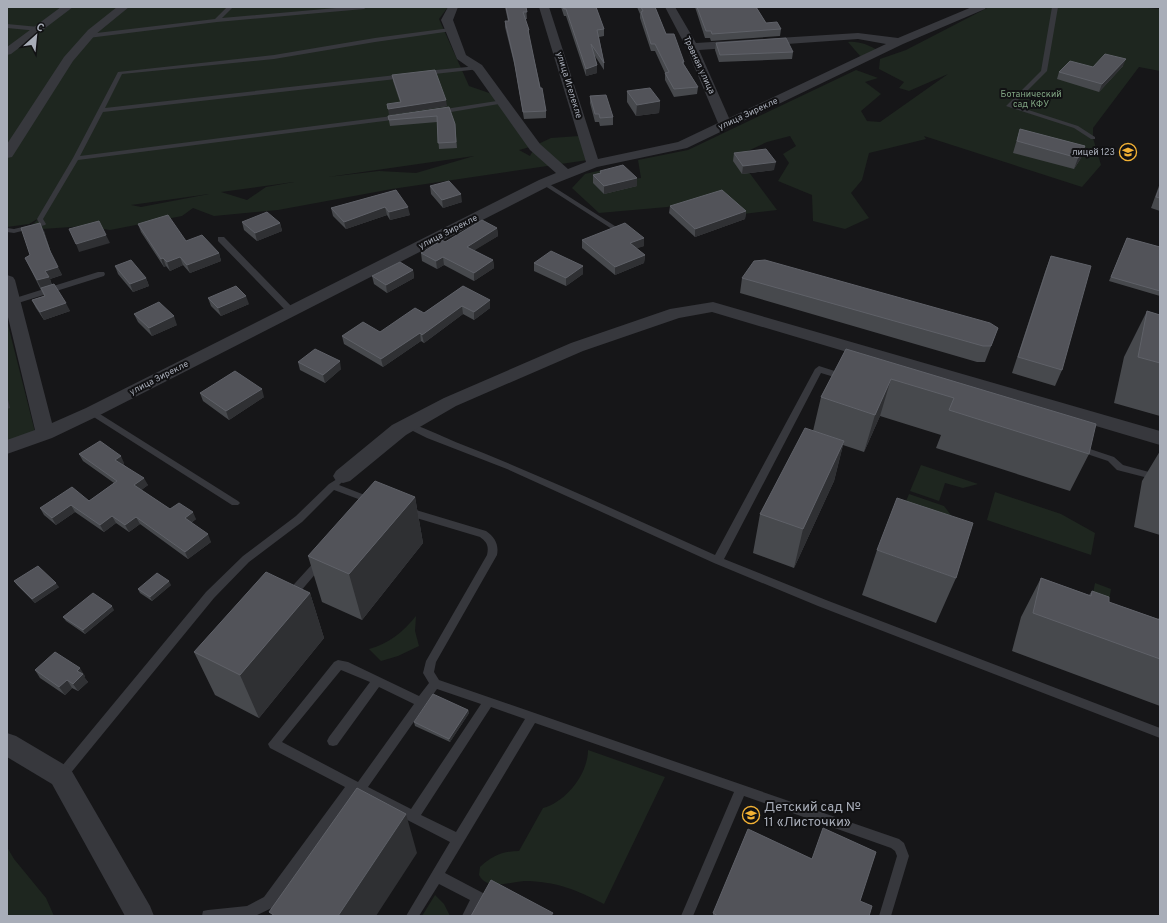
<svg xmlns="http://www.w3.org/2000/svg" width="1167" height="923" viewBox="0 0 1167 923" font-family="Overpass,sans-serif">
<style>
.green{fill:#1e261f;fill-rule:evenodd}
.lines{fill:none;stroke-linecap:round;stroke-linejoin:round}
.lane{fill:#37383d;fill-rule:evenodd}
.street{fill:#37383d;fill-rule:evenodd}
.wall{fill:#47494d}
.shaded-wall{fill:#2f3033}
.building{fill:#525359;stroke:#5f6168}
.labels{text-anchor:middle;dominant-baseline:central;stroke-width:4;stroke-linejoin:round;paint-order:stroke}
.far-street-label{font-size:9px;fill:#a8adb8;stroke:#111113}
.far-park-label{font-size:9px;fill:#7fa381;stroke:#111113}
.far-poi-label{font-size:9px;fill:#a8adb8;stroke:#111113;text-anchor:end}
.near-poi-label{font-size:13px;fill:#a8adb8;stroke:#111113;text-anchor:start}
</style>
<rect width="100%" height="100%" fill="#161618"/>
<path class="green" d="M 7,7 L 448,7 L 439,19 L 469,86 L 495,95 L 530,147 L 519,150 L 530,156 L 536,145 L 551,138 L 579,136 L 588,160 L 392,189 L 278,210 L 214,216 L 193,208 L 182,216 L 110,230 L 86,226 L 27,230 L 39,218 L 29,224 L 7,227 ZM 474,156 L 416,173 L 379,171 L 328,177 ZM 294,182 L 266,187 L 247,200 L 221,192 ZM 209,194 L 141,207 L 131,205 Z
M 989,7 L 1136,7 L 1160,9 L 1160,71 L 1139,67 L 1093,128 L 1093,138 L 1101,165 L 1082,187 L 924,136 L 926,139 L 869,153 L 862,180 L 851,193 L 869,218 L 845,229 L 813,221 L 812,195 L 778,181 L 789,163 L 783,154 L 796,146 L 790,136 L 767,142 L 737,156 L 777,210 L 743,214 L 722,196 L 667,207 L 599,213 L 572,188 L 585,174 L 602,170 L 617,181 L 641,178 L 638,160 L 688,150 L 856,70 L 878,78 L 865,82 L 881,94 L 861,111 L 867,121 L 880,122 L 948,74 L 909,91 L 899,88 L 904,82 L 879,69 L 880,59 L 906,50 Z
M 848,42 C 859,41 869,45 879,51 L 861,57 Z
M 7,321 L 35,432 L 7,441 Z
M 921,465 L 978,484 L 963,488 L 945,483 L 939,501 L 910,491 Z
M 995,492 L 1061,514 L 1095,533 L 1091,555 L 987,520 Z
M 909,494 L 944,506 L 963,531 L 898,521 Z
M 1095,583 L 1111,589 L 1106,620 L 1089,614 Z
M 416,616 L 415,631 L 419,646 L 398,656 L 381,661 L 369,649 C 389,644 404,631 416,616 Z
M 588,750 L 665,777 L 604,904 C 577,890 555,881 524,881 C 510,882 487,891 479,875 L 480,867 C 492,856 503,851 519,851 L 543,808 C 566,802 588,774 588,750 Z
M 7,847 L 14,859 L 46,898 L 54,916 L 7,916 Z
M 435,895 L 444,904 L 450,916 L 422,916 Z"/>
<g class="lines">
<path class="lane" d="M 227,7 L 233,7 L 222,18 L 347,7 L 367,7 L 364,9 L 217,22 L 88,38 L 85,36 L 88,34 L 215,19 Z
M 1052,7 L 1058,7 L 1047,71 L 1013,105 L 1078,126 L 1095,137 L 1095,139 L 1091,139 L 1074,128 L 1006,106 L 1041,71 Z
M 7,24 L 39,27 L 42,29 L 39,31 L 7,28 Z
M 450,28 L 453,30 L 452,31 L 375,42 L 274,59 L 122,74 L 105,108 L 405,74 L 408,76 L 405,78 L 103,112 L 80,156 L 400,115 L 403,117 L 400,119 L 78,160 L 43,219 L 46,224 L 45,225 L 14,233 L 7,232 L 7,228 L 14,229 L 39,223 L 37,219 L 73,158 L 118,72 L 274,55 L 375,38 Z
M 478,66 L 480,67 L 480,69 L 425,75 L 422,73 L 425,71 Z
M 503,100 L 506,102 L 505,103 L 439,114 L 436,112 L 439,110 Z
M 544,181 L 546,182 L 618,228 L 616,229 L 612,229 L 542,184 L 542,182 Z
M 218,237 L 224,237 L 294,309 L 295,311 L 294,313 L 288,313 L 218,241 Z
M 98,272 L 104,272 L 105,274 L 104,276 L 15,304 L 12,304 L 8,302 L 9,300 Z
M 819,366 L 847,375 L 848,377 L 844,380 L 821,373 L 724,559 L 826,600 L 1160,728 L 1160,738 L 818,606 L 714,563 L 507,469 L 427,438 L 405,427 L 404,425 L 405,423 C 410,421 450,440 458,443 C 545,477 630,517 715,555 L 815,369 Z
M 92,409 L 238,501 L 240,503 L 238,505 L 232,505 L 89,414 L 88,412 L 89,410 Z
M 1078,445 L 1114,457 L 1123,465 L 1160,475 L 1160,481 L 1117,470 L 1108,461 L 1075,450 L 1074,448 Z
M 337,479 L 342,482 L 339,485 L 375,499 L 377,501 L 375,503 L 369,503 L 334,490 L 302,522 L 249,562 L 214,598 L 65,780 L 61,781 L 57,780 L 55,776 L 57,772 L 206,592 L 243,556 L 296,516 L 329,484 Z
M 406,507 L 486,531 C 495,537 499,545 497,555 L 436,662 L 434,672 L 439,680 L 899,839 L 904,843 L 909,856 L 891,916 L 879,916 L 897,856 L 895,851 L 891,848 L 744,796 L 693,916 L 681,916 L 734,792 L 535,723 L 445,873 L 517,911 L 518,916 L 499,916 L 481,906 L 475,916 L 462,916 L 470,900 L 439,884 L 419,916 L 406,916 L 450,842 L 355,793 L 274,907 L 255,916 L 202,916 L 203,911 L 208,910 L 247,906 L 264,897 L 345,787 L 270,748 L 268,744 L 334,662 L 338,660 L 348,662 L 419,696 L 429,683 L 423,673 L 426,661 L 487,555 C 489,546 487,542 480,537 L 403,514 L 401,511 L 403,508 ZM 341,670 L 370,682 L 329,737 L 327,741 L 329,745 L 333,746 L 337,745 L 379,687 L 414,704 L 358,782 L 282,742 ZM 437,689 L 481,704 L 411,809 L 368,787 ZM 491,707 L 525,719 L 456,832 L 421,815 Z
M 320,558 L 323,559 L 325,562 L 323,565 L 294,599 L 290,600 L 286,599 L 285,596 L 286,593 L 317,559 Z"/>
<path class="street" d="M 61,7 L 73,7 L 11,54 L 7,55 L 7,47 Z
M 117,7 L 129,7 L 96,34 L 73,61 L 14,154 L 12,157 L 7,158 L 7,144 L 64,57 L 88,30 Z
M 448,7 L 458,7 L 453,20 L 466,55 L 482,65 L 540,144 L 568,169 L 586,162 L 539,7 L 549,7 L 598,159 L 678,142 L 718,123 L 686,47 L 665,7 L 675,7 L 696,43 L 858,33 L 898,38 L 972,7 L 986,7 L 985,9 L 903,44 L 687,148 L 597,167 L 549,186 L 98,416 L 52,438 L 7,454 L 7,440 L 35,430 L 7,313 L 7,275 L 13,277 L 15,280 L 52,423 L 86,408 L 539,180 L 556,173 L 530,150 L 474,71 L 457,59 L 441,20 ZM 858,39 L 886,44 L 729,118 L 699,50 Z
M 713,302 L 1160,431 L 1160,445 L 712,312 L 679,318 L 583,351 L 456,406 L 406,435 L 350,481 L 343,483 L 336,481 L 333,476 L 336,471 L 392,425 L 444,398 L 571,343 L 670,309 Z
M 7,733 L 16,736 L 70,768 L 150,906 L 154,916 L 125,916 L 52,784 L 7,757 Z"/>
</g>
<path class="wall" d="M 505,7 L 526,7 L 527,19 L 525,19 L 529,30 L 529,37 L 546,111 L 546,118 L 524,119 L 515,67 L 505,27 L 505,21 L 508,21 Z
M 561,7 L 596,7 L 604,29 L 604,36 L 599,37 L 604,63 L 604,70 L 595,56 L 597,65 L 597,73 L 586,76 L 566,16 L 564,16 Z
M 637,7 L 655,7 L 666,34 L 684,62 L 684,64 L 698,87 L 697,94 L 674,97 L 665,80 L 665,73 L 655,51 L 651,51 L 640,18 L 640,14 Z
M 695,7 L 756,7 L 766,23 L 781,29 L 780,36 L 711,41 L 710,38 L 705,38 Z
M 716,43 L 793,52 L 792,59 L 719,62 L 715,50 Z
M 1123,66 L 1099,92 L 1057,79 L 1059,72 L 1093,67 Z
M 392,75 L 447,106 L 389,115 L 400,102 L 393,81 Z
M 627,91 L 660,101 L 659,113 L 636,116 L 627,102 Z
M 590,96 L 613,117 L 613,125 L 600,126 L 599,122 L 595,122 L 590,103 Z
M 449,107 L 455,124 L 457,148 L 439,149 L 437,122 L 390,126 L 388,116 Z
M 1020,129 L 1085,146 L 1081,158 L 1074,169 L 1013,153 Z
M 734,153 L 774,170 L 742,174 L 733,161 Z
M 600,171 L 637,186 L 604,194 L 593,183 L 593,175 L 600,173 Z
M 1160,183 L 1160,211 L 1151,208 Z
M 430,186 L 462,202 L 443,208 L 431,194 Z
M 396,190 L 410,215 L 390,220 L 387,215 L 346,229 L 333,216 L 331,208 Z
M 670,206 L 746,211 L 745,219 L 695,237 L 669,213 Z
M 242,222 L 280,223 L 282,231 L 257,241 L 244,230 Z
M 138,224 L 186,241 L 219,253 L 221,261 L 190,273 L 183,265 L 170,271 L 166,266 L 164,267 L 141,232 Z
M 497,228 L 498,236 L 474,250 L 493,260 L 494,268 L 474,281 L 444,265 L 437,269 L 422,261 L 421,253 L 445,242 Z
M 44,231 L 52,256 L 62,275 L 50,279 L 52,285 L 70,311 L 44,320 L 36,308 L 32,300 L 44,296 L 25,258 L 30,255 Z
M 1127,238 L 1160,247 L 1160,296 L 1109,281 Z
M 582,240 L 644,246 L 636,248 L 645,255 L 644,263 L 615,275 L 582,248 Z
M 1051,256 L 1062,370 L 1055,386 L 1012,373 L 1045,272 Z
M 534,263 L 583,274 L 566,286 L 534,271 Z
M 115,266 L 146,278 L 149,286 L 133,292 L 118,274 Z
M 413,270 L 414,278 L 387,293 L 374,284 L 372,276 Z
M 742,278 L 998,328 L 985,362 L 977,362 L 740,293 Z
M 463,286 L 490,308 L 474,320 L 463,314 L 424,343 L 421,341 L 383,367 L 344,344 L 342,336 L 380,332 L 424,313 Z
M 208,298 L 249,304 L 221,316 L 211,306 Z
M 1147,311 L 1160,315 L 1160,416 L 1114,403 L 1124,357 Z
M 134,314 L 177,325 L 152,336 L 138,322 Z
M 846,349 L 1089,454 L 1070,491 L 936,448 L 941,435 L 880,416 L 864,452 L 843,445 L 834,481 L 794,568 L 753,553 L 760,514 L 813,431 L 821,397 Z
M 298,362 L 341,369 L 325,383 L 300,370 Z
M 200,393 L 264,397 L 229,420 L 203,401 Z
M 1160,451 L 1160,535 L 1134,527 L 1142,481 Z
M 79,454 L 124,463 L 123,464 L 148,485 L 141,490 L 170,509 L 196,519 L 191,523 L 211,542 L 188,559 L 140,524 L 129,532 L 116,523 L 104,532 L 75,512 L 56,525 L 44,515 L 40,508 L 89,501 L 114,483 L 83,461 Z
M 415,497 L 423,543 L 362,620 L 322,602 L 308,556 Z
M 877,550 L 956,578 L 936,623 L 862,595 Z
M 1041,578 L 1089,595 L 1092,591 L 1109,602 L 1158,619 L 1160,617 L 1160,706 L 1012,651 L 1021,617 Z
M 14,581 L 59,587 L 35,603 L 17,585 Z
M 171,585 L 152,601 L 140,593 L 138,589 Z
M 310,593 L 324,638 L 259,718 L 215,695 L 194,652 Z
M 114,610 L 85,634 L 66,621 L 63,617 Z
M 35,670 L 85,676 L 84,677 L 88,682 L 78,691 L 72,688 L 65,695 L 40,678 Z
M 468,710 L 469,713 L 450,742 L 415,726 L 414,722 Z
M 860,901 L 869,916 L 713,916 L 713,913 Z"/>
<path class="shaded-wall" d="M 1126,59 L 1123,66 L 1099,92 L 1102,84 Z
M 597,65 L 597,73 L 586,76 L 586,69 Z
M 446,100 L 447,106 L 389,115 L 388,109 Z
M 660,101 L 659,113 L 636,116 L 637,105 Z
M 1085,146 L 1081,158 L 1074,169 L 1078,158 Z
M 776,162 L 774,170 L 742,174 L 743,166 Z
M 637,178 L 637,186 L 604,194 L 604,186 Z
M 461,194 L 462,202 L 443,208 L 442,200 Z
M 385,207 L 387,215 L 346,229 L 344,222 Z
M 408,207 L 410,215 L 390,220 L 389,212 Z
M 746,211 L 745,219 L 695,237 L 695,229 Z
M 40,223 L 44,231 L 53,259 L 50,251 Z
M 280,223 L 282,231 L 257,241 L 255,233 Z
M 497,228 L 498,236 L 467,255 L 467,247 Z
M 106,235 L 110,243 L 79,252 L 76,244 Z
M 644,238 L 644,246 L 630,251 L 630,243 Z
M 219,253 L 221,261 L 190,273 L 187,265 Z
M 645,255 L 644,263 L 615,275 L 615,267 Z
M 180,257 L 183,265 L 170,271 L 167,262 Z
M 443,257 L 444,265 L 437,269 L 436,261 Z
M 163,258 L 166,266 L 164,267 L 161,259 Z
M 493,260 L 494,268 L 474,281 L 474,273 Z
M 583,266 L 583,274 L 566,286 L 566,278 Z
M 58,267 L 62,275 L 50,279 L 52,285 L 41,288 L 37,280 L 45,271 Z
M 413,270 L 414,278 L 387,293 L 386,285 Z
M 146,278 L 149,286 L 133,292 L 130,284 Z
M 246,296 L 249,304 L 221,316 L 218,308 Z
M 490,300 L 490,308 L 474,320 L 474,312 Z
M 66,303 L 70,311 L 44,320 L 40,312 Z
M 462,306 L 463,314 L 424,343 L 422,335 Z
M 174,316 L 177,325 L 152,336 L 149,328 Z
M 420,333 L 421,341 L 383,367 L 381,359 Z
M 340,361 L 341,369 L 325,383 L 323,375 Z
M 891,379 L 880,416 L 864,452 L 875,415 Z
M 262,389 L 264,397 L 229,420 L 226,411 Z
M 7,395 L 10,408 L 7,409 Z
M 844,441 L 834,481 L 794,568 L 803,529 Z
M 121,456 L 124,463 L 119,467 L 115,460 Z
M 144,478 L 148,485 L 138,493 L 134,485 Z
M 415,497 L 423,543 L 362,620 L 349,574 Z
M 71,505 L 75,512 L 56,525 L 52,518 Z
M 193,512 L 196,519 L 188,525 L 185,518 Z
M 112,516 L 116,523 L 104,532 L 100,525 Z
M 136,517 L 140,524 L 129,532 L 125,525 Z
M 208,534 L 211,542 L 188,559 L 185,552 Z
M 169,581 L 171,585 L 152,601 L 150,597 Z
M 56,583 L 59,587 L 35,603 L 32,599 Z
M 310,593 L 324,638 L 259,718 L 240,675 Z
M 112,606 L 114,610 L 85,634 L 83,630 Z
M 80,668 L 85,676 L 84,677 L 88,682 L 78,691 L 73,684 L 77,671 Z
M 67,680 L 72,688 L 65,695 L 59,687 Z
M 468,710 L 469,713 L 450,742 L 449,739 Z
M 406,814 L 417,853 L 376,916 L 338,916 Z"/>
<path class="building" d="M 506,7 L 526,7 L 527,12 L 523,12 L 529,30 L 528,30 L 540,88 L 542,88 L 546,111 L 523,112 L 514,60 L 505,21 L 509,21 Z
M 563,7 L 596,7 L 604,29 L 597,30 L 604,63 L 591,44 L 597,65 L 586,69 L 566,9 L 564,9 Z
M 641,7 L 655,7 L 666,34 L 674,34 L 684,62 L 682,62 L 698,87 L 674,89 L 665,73 L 669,72 L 655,44 L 651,44 L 641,12 L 643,11 Z
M 697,7 L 756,7 L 766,23 L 777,22 L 781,29 L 712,34 L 711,31 L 706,31 Z
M 786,38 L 793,52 L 720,55 L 716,43 Z
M 1105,54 L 1126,59 L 1102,84 L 1059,72 L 1070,61 L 1093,67 Z
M 435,70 L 446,100 L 388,109 L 387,104 L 401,102 L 392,75 Z
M 650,88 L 660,101 L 637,105 L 627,91 Z
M 606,95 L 613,117 L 600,118 L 599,114 L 595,114 L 590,96 Z
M 449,107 L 455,124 L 456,142 L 438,143 L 437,116 L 389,120 L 388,116 Z
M 1020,129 L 1085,146 L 1078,158 L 1017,141 Z
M 766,149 L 776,162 L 743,166 L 734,153 Z
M 623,165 L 637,178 L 604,186 L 593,175 L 601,173 L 600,171 Z
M 449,181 L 461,194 L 442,200 L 430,186 Z
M 1160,186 L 1160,198 L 1156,197 Z
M 396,190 L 408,207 L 389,212 L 385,207 L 344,222 L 331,208 Z
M 722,190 L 746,211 L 695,229 L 670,206 Z
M 267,212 L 280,223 L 255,233 L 242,222 Z
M 168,215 L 186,241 L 202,235 L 219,253 L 187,265 L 180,257 L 167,262 L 163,258 L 161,259 L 138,224 Z
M 482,220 L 497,228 L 467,247 L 493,260 L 474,273 L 443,257 L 436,261 L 421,253 L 442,240 L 445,242 Z
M 99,221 L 106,235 L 76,244 L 69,229 Z
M 40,223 L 50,251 L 58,267 L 45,271 L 49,277 L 37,280 L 25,258 L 30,255 L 21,228 Z
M 625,223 L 644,238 L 630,243 L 645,255 L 615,267 L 582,240 Z
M 1127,238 L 1160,247 L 1160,291 L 1111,277 Z
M 551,251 L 583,266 L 566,278 L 534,263 Z
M 1051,256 L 1091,266 L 1062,370 L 1018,357 Z
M 131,260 L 146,278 L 130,284 L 115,266 Z
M 765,260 L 990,323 L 998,328 L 991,346 L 983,346 L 742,278 L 754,261 Z
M 400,262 L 413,270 L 386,285 L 372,276 Z
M 54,284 L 66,303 L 40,312 L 32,300 L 45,296 L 41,288 Z
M 236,286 L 246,296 L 218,308 L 208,298 Z
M 463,286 L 490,300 L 474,312 L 462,306 L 422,335 L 420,333 L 381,359 L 342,336 L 363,322 L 380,332 L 415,308 L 424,313 Z
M 159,302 L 174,316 L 149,328 L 134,314 Z
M 1147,311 L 1160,315 L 1160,363 L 1138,357 Z
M 315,349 L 340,361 L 323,375 L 298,362 Z
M 846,349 L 1096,424 L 1089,454 L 949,410 L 954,398 L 891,379 L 875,415 L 821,397 Z
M 235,371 L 262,389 L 226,411 L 200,393 Z
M 805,428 L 844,441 L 803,529 L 760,514 Z
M 100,441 L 121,456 L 115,460 L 144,478 L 134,485 L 170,509 L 179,503 L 193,512 L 185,518 L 208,534 L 185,552 L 136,517 L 125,525 L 112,516 L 100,525 L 71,505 L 52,518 L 40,508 L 72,487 L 89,501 L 117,481 L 79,454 Z
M 375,481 L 415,497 L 349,574 L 308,556 Z
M 897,498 L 973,523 L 956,578 L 877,550 Z
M 38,566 L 56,583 L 32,599 L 14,581 Z
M 266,572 L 310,593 L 240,675 L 194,652 Z
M 157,573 L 169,581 L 150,597 L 138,589 Z
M 1041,578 L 1091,596 L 1092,591 L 1109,597 L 1109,602 L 1160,620 L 1160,659 L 1033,613 Z
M 93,593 L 112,606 L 83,630 L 63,617 Z
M 55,652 L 80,668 L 77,671 L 83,674 L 73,684 L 67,680 L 59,687 L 35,670 Z
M 433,694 L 468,710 L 449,739 L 414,722 Z
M 357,788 L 406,814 L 338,916 L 275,916 L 269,912 Z
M 823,828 L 876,852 L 860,901 L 872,906 L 869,916 L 718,916 L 713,913 L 748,829 L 812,859 Z
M 491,880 L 553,913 L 551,916 L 471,916 Z"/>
<defs>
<g id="school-ring" transform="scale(0.9)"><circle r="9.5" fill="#111113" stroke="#f2b134" stroke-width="1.5"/><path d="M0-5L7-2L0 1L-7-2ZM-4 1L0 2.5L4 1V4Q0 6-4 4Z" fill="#f2b134"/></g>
</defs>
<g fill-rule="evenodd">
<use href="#school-ring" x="1128" y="152"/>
<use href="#school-ring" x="751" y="815"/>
</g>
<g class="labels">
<g class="far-street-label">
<text transform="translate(699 65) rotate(65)">Травная улица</text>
<text transform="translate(569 85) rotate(73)">улица Игелекле</text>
<text transform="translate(748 114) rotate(-25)">улица Зирекле</text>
<text transform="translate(448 232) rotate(-27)">улица Зирекле</text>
<text transform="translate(159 378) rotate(-27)">улица Зирекле</text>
</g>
<g class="far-park-label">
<text x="1031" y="94">Ботанический<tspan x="1031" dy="10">сад КФУ</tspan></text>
</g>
<g class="far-poi-label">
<text x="1115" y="152">лицей 123</text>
</g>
<g class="near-poi-label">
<text x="764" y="808">Детский сад №<tspan x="764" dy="15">11 «Листочки»</tspan></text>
</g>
</g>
<rect width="1167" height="923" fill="none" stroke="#a8adb8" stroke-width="16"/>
<g transform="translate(36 36) rotate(27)" stroke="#111113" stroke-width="3" paint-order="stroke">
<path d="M0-3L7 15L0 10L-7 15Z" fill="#a8adb8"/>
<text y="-6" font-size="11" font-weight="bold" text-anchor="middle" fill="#a8adb8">С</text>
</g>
</svg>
